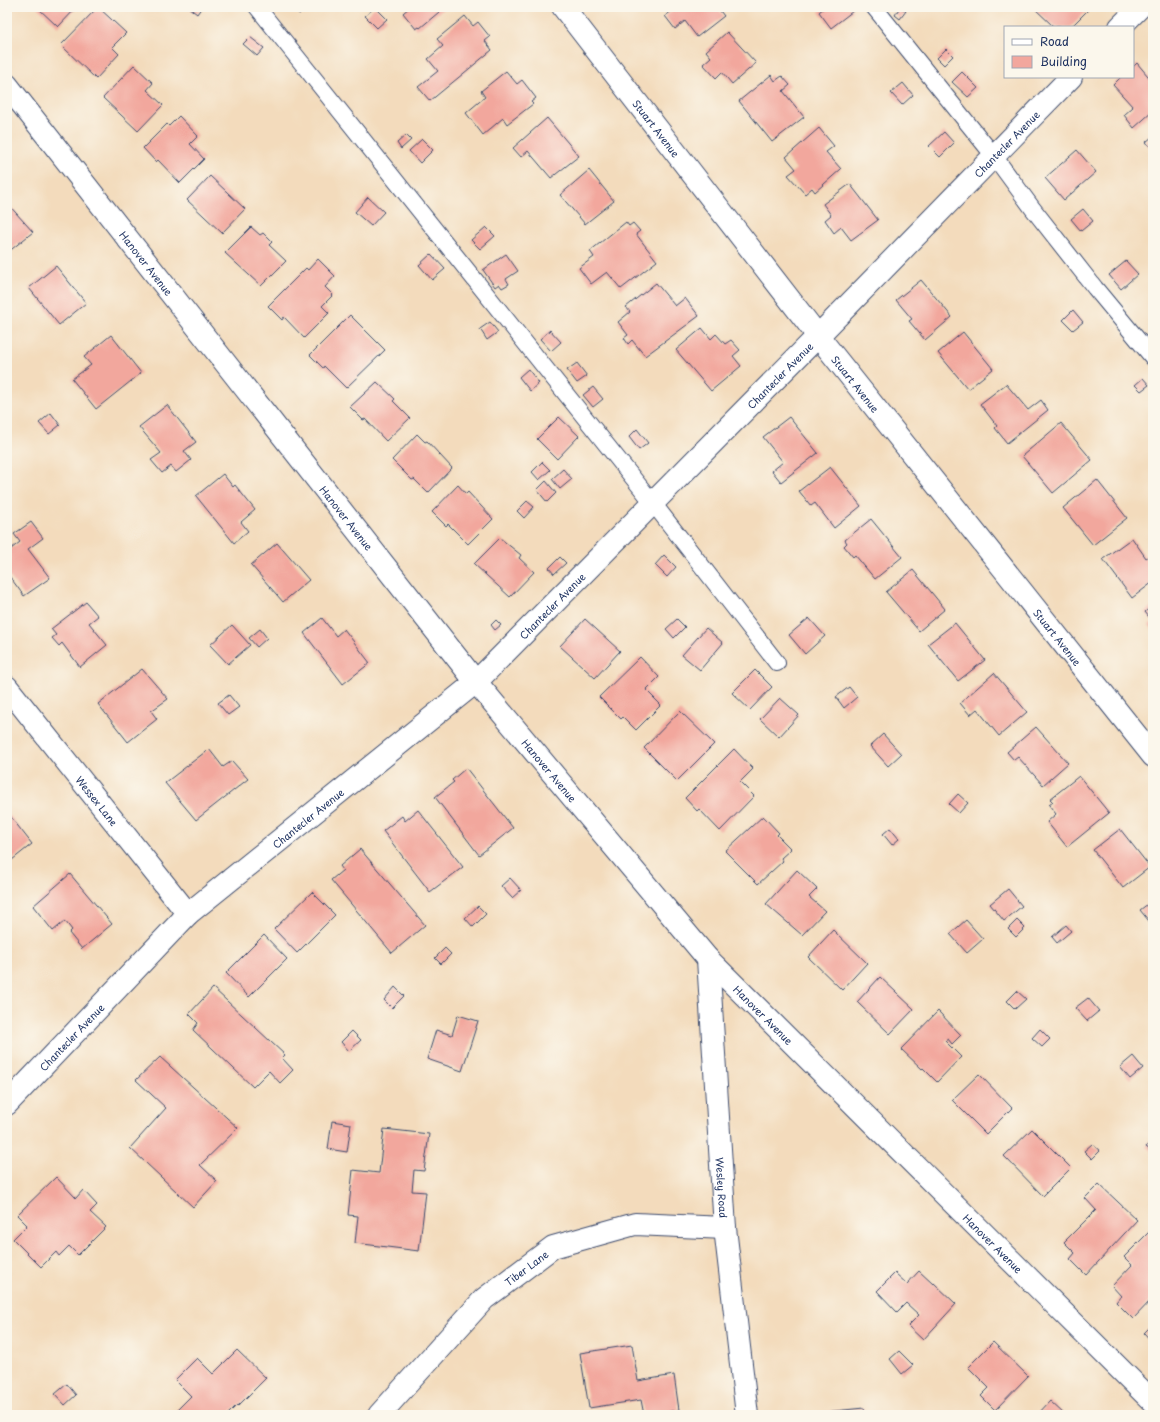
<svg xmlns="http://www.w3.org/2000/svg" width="1160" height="1422" viewBox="0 0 1160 1422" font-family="'Playpen Sans',sans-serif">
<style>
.building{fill:#f2a79d}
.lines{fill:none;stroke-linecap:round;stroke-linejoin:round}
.service-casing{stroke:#3b496c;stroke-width:18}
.minor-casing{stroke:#3b496c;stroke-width:24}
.service{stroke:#fff;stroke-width:16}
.minor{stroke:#fff;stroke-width:22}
.labels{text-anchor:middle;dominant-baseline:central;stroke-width:4;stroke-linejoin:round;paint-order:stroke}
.street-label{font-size:10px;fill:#1b2f5e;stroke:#fbf7ec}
</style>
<rect width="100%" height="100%" fill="#fbf7ec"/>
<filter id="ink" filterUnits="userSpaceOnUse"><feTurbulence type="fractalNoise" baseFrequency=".025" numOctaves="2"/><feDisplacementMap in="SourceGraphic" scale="8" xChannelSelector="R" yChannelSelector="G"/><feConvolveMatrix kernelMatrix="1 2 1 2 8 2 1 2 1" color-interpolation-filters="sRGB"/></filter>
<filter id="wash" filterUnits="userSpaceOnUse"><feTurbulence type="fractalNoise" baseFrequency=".012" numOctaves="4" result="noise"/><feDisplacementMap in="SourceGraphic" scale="16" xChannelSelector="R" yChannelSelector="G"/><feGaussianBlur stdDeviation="0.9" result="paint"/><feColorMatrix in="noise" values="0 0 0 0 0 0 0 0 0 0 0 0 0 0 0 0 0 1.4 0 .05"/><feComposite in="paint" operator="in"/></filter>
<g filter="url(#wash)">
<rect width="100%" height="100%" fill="#f3dbbc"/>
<g id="blocks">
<path class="building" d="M 37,7 L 77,7 L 58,27 Z
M 98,7 L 126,33 L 112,47 L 119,54 L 96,79 L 61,45 Z
M 188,7 L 202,7 L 197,14 Z
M 295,7 L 306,7 L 307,9 L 299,14 Z
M 375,7 L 387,19 L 377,28 L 365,16 Z
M 410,7 L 445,7 L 420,28 L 419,27 L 416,29 L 403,13 Z
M 674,7 L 717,7 L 724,16 L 697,37 L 685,21 L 675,29 L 665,16 L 675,9 Z
M 825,7 L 850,7 L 853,11 L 831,28 L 819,12 Z
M 900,7 L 906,11 L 900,19 L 895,15 Z
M 1033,7 L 1091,7 L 1071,27 L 1054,27 Z
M 465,16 L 473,26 L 478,22 L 490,37 L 485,41 L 492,50 L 430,101 L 418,87 L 438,71 L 428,59 L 443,46 L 437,39 Z
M 727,32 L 756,63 L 732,84 L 722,72 L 716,78 L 703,64 L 711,57 L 706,51 Z
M 250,37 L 264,48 L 257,56 L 243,44 Z
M 946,49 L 953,56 L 944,65 L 937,58 Z
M 1137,63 L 1153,82 L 1153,111 L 1134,128 L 1124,115 L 1133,107 L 1113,85 L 1121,77 L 1133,77 L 1133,67 Z
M 134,65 L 153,83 L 147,90 L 163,105 L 138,131 L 103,98 Z
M 506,71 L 517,84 L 522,80 L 536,98 L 531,102 L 533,104 L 507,124 L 503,118 L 483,135 L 466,113 L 485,97 L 481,91 Z
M 962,72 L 978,88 L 968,97 L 952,82 Z
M 771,75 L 775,81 L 782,76 L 790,85 L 783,91 L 804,117 L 772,142 L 739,101 Z
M 903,83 L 913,95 L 902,105 L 891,93 Z
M 179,116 L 198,136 L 190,144 L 204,159 L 180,183 L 158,160 L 156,162 L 143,148 L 167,124 L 169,126 Z
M 547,118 L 579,156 L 551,178 L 528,151 L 521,157 L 513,148 Z
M 819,128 L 834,146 L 826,152 L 841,169 L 815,192 L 812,188 L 805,194 L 788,175 L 796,169 L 786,157 Z
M 944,132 L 954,143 L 940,157 L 929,146 Z
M 406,135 L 411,140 L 401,149 L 397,143 Z
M 1153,136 L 1153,150 L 1146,142 Z
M 422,139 L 433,150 L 420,163 L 409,151 Z
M 1077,150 L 1096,172 L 1064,200 L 1045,178 Z
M 589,170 L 614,201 L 585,224 L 560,195 Z
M 210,176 L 245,209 L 222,233 L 187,200 Z
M 850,184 L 878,220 L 851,240 L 841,227 L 834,233 L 825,220 L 831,215 L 823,204 Z
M 368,197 L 384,212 L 371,226 L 355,212 Z
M 7,203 L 33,232 L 7,253 Z
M 1083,209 L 1093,221 L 1081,231 L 1071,219 Z
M 626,222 L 629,226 L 633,223 L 640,231 L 636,234 L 657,261 L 621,289 L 607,272 L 591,284 L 579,268 L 594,257 L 590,251 Z
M 251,227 L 260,235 L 263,233 L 272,242 L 269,245 L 286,261 L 261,286 L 225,253 Z
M 486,227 L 495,236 L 480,249 L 471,240 Z
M 431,254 L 445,269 L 432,280 L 419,265 Z
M 506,254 L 518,271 L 506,279 L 509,284 L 502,288 L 499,284 L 495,287 L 483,270 Z
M 318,259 L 335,276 L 325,287 L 333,295 L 322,306 L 329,313 L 304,338 L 284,317 L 282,320 L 268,306 L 306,268 L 308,270 Z
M 1126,261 L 1138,274 L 1121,289 L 1109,275 Z
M 56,266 L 86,303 L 59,325 L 29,288 Z
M 921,280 L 952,317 L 925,340 L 909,321 L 912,319 L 896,300 Z
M 656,283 L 675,306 L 685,298 L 699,316 L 645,356 L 632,340 L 628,344 L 624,338 L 628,335 L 618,322 L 630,312 L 626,307 Z
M 1073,310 L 1083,322 L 1073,330 L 1063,320 Z
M 350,315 L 385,350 L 346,388 L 324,366 L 323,368 L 310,355 Z
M 490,322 L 498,332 L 487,340 L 480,329 Z
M 702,328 L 711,339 L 716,334 L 725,344 L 731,340 L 740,350 L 733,356 L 741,366 L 711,391 L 676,350 Z
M 550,330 L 561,342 L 551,351 L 540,339 Z
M 963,332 L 993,369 L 968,389 L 938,353 Z
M 111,335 L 141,373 L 96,409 L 72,379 L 91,365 L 84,357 Z
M 577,363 L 587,376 L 577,383 L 567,370 Z
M 528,369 L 539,383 L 530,391 L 519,377 Z
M 1143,378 L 1149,385 L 1141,391 L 1135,385 Z
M 377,382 L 395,399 L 393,401 L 410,418 L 386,441 L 365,419 L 363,420 L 350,407 Z
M 1006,384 L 1028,410 L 1041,400 L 1048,410 L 1007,443 L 995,428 L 997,426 L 980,404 Z
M 593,387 L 603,399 L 593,407 L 583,395 Z
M 167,405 L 196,442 L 184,451 L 191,460 L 176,472 L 171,466 L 162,473 L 151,460 L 161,453 L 139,427 Z
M 51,413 L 60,425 L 49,434 L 39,423 Z
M 559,417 L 579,436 L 557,459 L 537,439 Z
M 789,417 L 818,453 L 781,482 L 772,471 L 783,462 L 763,437 Z
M 1061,423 L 1092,460 L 1053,493 L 1022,456 Z
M 637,429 L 648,443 L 639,450 L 629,437 Z
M 417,434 L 425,442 L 427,441 L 452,468 L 428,493 L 414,479 L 412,480 L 392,460 Z
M 542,462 L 550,470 L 539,480 L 532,472 Z
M 830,467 L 861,506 L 834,528 L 815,503 L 811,506 L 799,491 Z
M 563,469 L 572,479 L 560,489 L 552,479 Z
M 223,474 L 233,487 L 235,485 L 255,510 L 241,522 L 248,531 L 234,543 L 196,496 Z
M 1097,480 L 1127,518 L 1093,545 L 1063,508 Z
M 546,481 L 556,493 L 547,502 L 537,490 Z
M 458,485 L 466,494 L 468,492 L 493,519 L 468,544 L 448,524 L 446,526 L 432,512 Z
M 527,501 L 534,507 L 524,518 L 517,511 Z
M 871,519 L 902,557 L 875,579 L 855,555 L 853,557 L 844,546 L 847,543 L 845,540 Z
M 31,522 L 43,538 L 28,549 L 50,578 L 24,596 L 7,573 L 7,552 L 20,542 L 14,534 Z
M 500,538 L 521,555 L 519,558 L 534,572 L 510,597 L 474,564 Z
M 1132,538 L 1146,558 L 1153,553 L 1153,582 L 1132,598 L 1103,559 Z
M 277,543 L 309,580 L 283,602 L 251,565 Z
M 664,555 L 676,567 L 667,577 L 655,565 Z
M 560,557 L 566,563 L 554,574 L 549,568 Z
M 913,570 L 945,609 L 919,631 L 886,592 Z
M 86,602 L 98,616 L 89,623 L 107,645 L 80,667 L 62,643 L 59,646 L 52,638 L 56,635 L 51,629 Z
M 1153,605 L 1153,630 L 1149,625 L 1153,622 L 1145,612 Z
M 322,618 L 336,636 L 344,629 L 370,663 L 343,684 L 304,633 Z
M 809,618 L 825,636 L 805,654 L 789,635 Z
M 585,619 L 620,651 L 595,678 L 560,646 Z
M 677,619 L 685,627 L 674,638 L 666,629 Z
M 496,620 L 501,625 L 495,630 L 491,625 Z
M 955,623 L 985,660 L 958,681 L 928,644 Z
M 232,625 L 250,645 L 228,664 L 210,645 Z
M 706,628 L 723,643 L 700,670 L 682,655 Z
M 260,629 L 267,638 L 257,647 L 249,638 Z
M 640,657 L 659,677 L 646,690 L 661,705 L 636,730 L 623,717 L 621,719 L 599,697 Z
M 142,669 L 168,699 L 151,711 L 157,719 L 128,742 L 98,704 Z
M 755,670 L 772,687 L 750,710 L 732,693 Z
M 994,673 L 1027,712 L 999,736 L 977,709 L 970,715 L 960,703 Z
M 849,687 L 857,697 L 844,708 L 836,697 Z
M 229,695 L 239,707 L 228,715 L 218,703 Z
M 780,698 L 799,715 L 779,737 L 760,719 Z
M 680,711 L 714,744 L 677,781 L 644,748 Z
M 1036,727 L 1068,763 L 1043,785 L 1018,757 L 1014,760 L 1007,752 Z
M 883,734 L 901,754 L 888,766 L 870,746 Z
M 209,749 L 223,767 L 232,761 L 248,779 L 196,820 L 165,783 Z
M 734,749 L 753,769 L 740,782 L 754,796 L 720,831 L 699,809 L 697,811 L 685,798 Z
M 466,768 L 513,828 L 479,855 L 435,797 L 454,782 L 452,780 Z
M 1079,776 L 1109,813 L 1067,847 L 1047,822 L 1056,814 L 1049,805 L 1053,802 L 1050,799 Z
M 958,794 L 968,803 L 959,813 L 949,804 Z
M 418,810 L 463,867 L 430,892 L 383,831 L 402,816 L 405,821 Z
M 7,812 L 32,844 L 7,864 Z
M 763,816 L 779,833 L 777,835 L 791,849 L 781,858 L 783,861 L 758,884 L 725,851 Z
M 890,828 L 899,839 L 892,845 L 883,834 Z
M 1120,829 L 1150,867 L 1123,888 L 1093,850 Z
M 360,849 L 425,925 L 392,953 L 331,880 L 343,870 L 340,866 Z
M 797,870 L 817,889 L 809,897 L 825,911 L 802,935 L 766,904 Z
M 70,874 L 112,924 L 82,949 L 69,933 L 72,930 L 65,921 L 53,931 L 33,906 Z
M 510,878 L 521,890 L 512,898 L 501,886 Z
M 1008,889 L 1022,906 L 1004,921 L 990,904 Z
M 312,892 L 335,915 L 297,953 L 274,929 Z
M 1153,900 L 1153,926 L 1140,910 Z
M 478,906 L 486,914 L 473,927 L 465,918 Z
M 966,920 L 983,939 L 967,953 L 950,934 Z
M 1017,920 L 1025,928 L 1016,937 L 1008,929 Z
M 1066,925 L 1071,931 L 1057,943 L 1052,937 Z
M 833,930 L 867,963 L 842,990 L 808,957 Z
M 264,935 L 287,959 L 249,997 L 226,973 Z
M 445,948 L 451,954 L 441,964 L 435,958 Z
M 880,977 L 914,1009 L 890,1034 L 857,1002 Z
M 395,987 L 404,996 L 392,1008 L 384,1000 Z
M 213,988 L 285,1055 L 282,1058 L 293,1070 L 280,1083 L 269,1071 L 253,1087 L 193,1030 L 198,1023 L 189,1014 Z
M 1017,991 L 1026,999 L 1015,1009 L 1007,1001 Z
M 1088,998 L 1099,1011 L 1087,1021 L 1075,1008 Z
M 938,1011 L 961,1035 L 952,1044 L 948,1039 L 945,1041 L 961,1057 L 937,1082 L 923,1068 L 922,1069 L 901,1049 Z
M 458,1015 L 478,1021 L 462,1071 L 427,1059 L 436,1030 L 452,1035 Z
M 1040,1029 L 1050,1039 L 1042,1047 L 1032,1038 Z
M 352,1031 L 361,1040 L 349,1051 L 341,1042 Z
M 1133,1056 L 1143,1068 L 1130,1079 L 1120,1067 Z
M 160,1057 L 238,1128 L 200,1165 L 217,1181 L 193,1207 L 130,1148 L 166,1108 L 136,1080 Z
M 979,1074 L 1012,1108 L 986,1134 L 952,1100 Z
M 332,1121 L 351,1124 L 347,1152 L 328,1149 Z
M 384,1129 L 429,1134 L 424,1171 L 414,1170 L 412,1191 L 426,1192 L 419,1251 L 355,1243 L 358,1216 L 348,1215 L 353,1170 L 379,1173 Z
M 1032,1129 L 1071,1168 L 1043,1196 L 1004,1156 Z
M 1153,1138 L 1153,1152 L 1146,1147 Z
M 1092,1144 L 1100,1151 L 1092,1159 L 1084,1151 Z
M 56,1177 L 76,1198 L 83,1190 L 97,1205 L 90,1212 L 106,1227 L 78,1255 L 69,1246 L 59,1256 L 56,1252 L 41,1267 L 13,1239 L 27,1225 L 17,1215 Z
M 1099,1184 L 1137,1220 L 1086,1275 L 1070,1259 L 1075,1253 L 1064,1242 L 1096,1210 L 1085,1198 Z
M 1149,1232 L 1153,1237 L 1153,1298 L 1133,1319 L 1116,1302 L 1121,1296 L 1112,1286 L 1132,1265 L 1124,1257 Z
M 919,1271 L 933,1284 L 934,1283 L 956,1304 L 923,1340 L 908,1326 L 919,1315 L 906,1303 L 897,1312 L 877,1291 L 895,1273 L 907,1284 Z
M 1153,1324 L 1153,1343 L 1144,1333 Z
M 993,1342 L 1028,1376 L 995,1410 L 981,1396 L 989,1388 L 968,1367 Z
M 632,1345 L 638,1381 L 674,1375 L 679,1410 L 644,1415 L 641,1400 L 589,1408 L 580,1353 Z
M 237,1350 L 266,1378 L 238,1406 L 237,1405 L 227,1415 L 172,1415 L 191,1396 L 175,1380 L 197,1358 L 213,1374 Z
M 899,1351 L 913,1365 L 902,1374 L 890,1359 Z
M 67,1384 L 76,1395 L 65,1405 L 55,1394 Z
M 1050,1401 L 1065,1415 L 1037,1415 Z
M 864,1408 L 865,1415 L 824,1415 L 824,1412 Z"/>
</g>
</g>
<g filter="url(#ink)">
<use href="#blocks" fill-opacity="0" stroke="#3b496c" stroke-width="1"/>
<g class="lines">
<g class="service-casing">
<path id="service" d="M 257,7 L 653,503 L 777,663
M 874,7 L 994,156 L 1033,209 L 1095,288 L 1153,358"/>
</g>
<g class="minor-casing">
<g id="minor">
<path id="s1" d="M 563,7 L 818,336 L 1153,756"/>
<path d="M 1120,27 L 1140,7"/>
<path id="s2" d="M 7,85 L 476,682 L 708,959 L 1153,1402"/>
<path id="s3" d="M 7,687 L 188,914"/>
<path id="s4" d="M 708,959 L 725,1228 L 747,1415"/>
<path id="s5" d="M 7,1104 L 188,914 L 476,682 L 818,336 L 1071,77"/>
<path id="s6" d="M 379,1415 L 484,1299 L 553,1247 L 635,1224 L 725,1228"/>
</g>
</g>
<use href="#service" class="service"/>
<use href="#minor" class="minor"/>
</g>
</g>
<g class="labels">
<g class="street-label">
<text stroke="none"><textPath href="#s1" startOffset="153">Stuart Avenue</textPath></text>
<text stroke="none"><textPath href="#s5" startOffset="1388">Chantecler Avenue</textPath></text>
<text stroke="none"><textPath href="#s2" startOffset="226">Hanover Avenue</textPath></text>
<text stroke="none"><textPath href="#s5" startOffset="1064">Chantecler Avenue</textPath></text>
<text stroke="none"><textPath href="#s1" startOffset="477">Stuart Avenue</textPath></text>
<text stroke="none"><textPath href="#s2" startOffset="550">Hanover Avenue</textPath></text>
<text stroke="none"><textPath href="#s5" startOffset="740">Chantecler Avenue</textPath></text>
<text stroke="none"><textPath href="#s1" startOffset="801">Stuart Avenue</textPath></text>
<text stroke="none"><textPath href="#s2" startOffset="874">Hanover Avenue</textPath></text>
<text stroke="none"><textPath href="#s3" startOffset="145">Wessex Lane</textPath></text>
<text stroke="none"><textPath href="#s5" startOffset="416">Chantecler Avenue</textPath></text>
<text stroke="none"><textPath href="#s2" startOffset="1199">Hanover Avenue</textPath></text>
<text stroke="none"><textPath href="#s5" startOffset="93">Chantecler Avenue</textPath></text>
<text stroke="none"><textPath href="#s4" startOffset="229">Wesley Road</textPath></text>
<text stroke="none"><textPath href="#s2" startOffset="1523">Hanover Avenue</textPath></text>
<text stroke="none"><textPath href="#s6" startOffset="209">Tiber Lane</textPath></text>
</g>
</g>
<rect width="1160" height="1422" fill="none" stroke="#fbf7ec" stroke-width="24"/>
<rect x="1004" y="26" width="130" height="52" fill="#fbf7ec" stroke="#a1a7b3"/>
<rect x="1012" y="39" width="20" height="6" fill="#ffffff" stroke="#a1a7b3"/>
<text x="1040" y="46" font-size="12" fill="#1b2f5e">Road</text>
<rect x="1012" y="56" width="20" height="12" fill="#f2a79d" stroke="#a1a7b3"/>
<text x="1040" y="66" font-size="12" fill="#1b2f5e">Building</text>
</svg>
